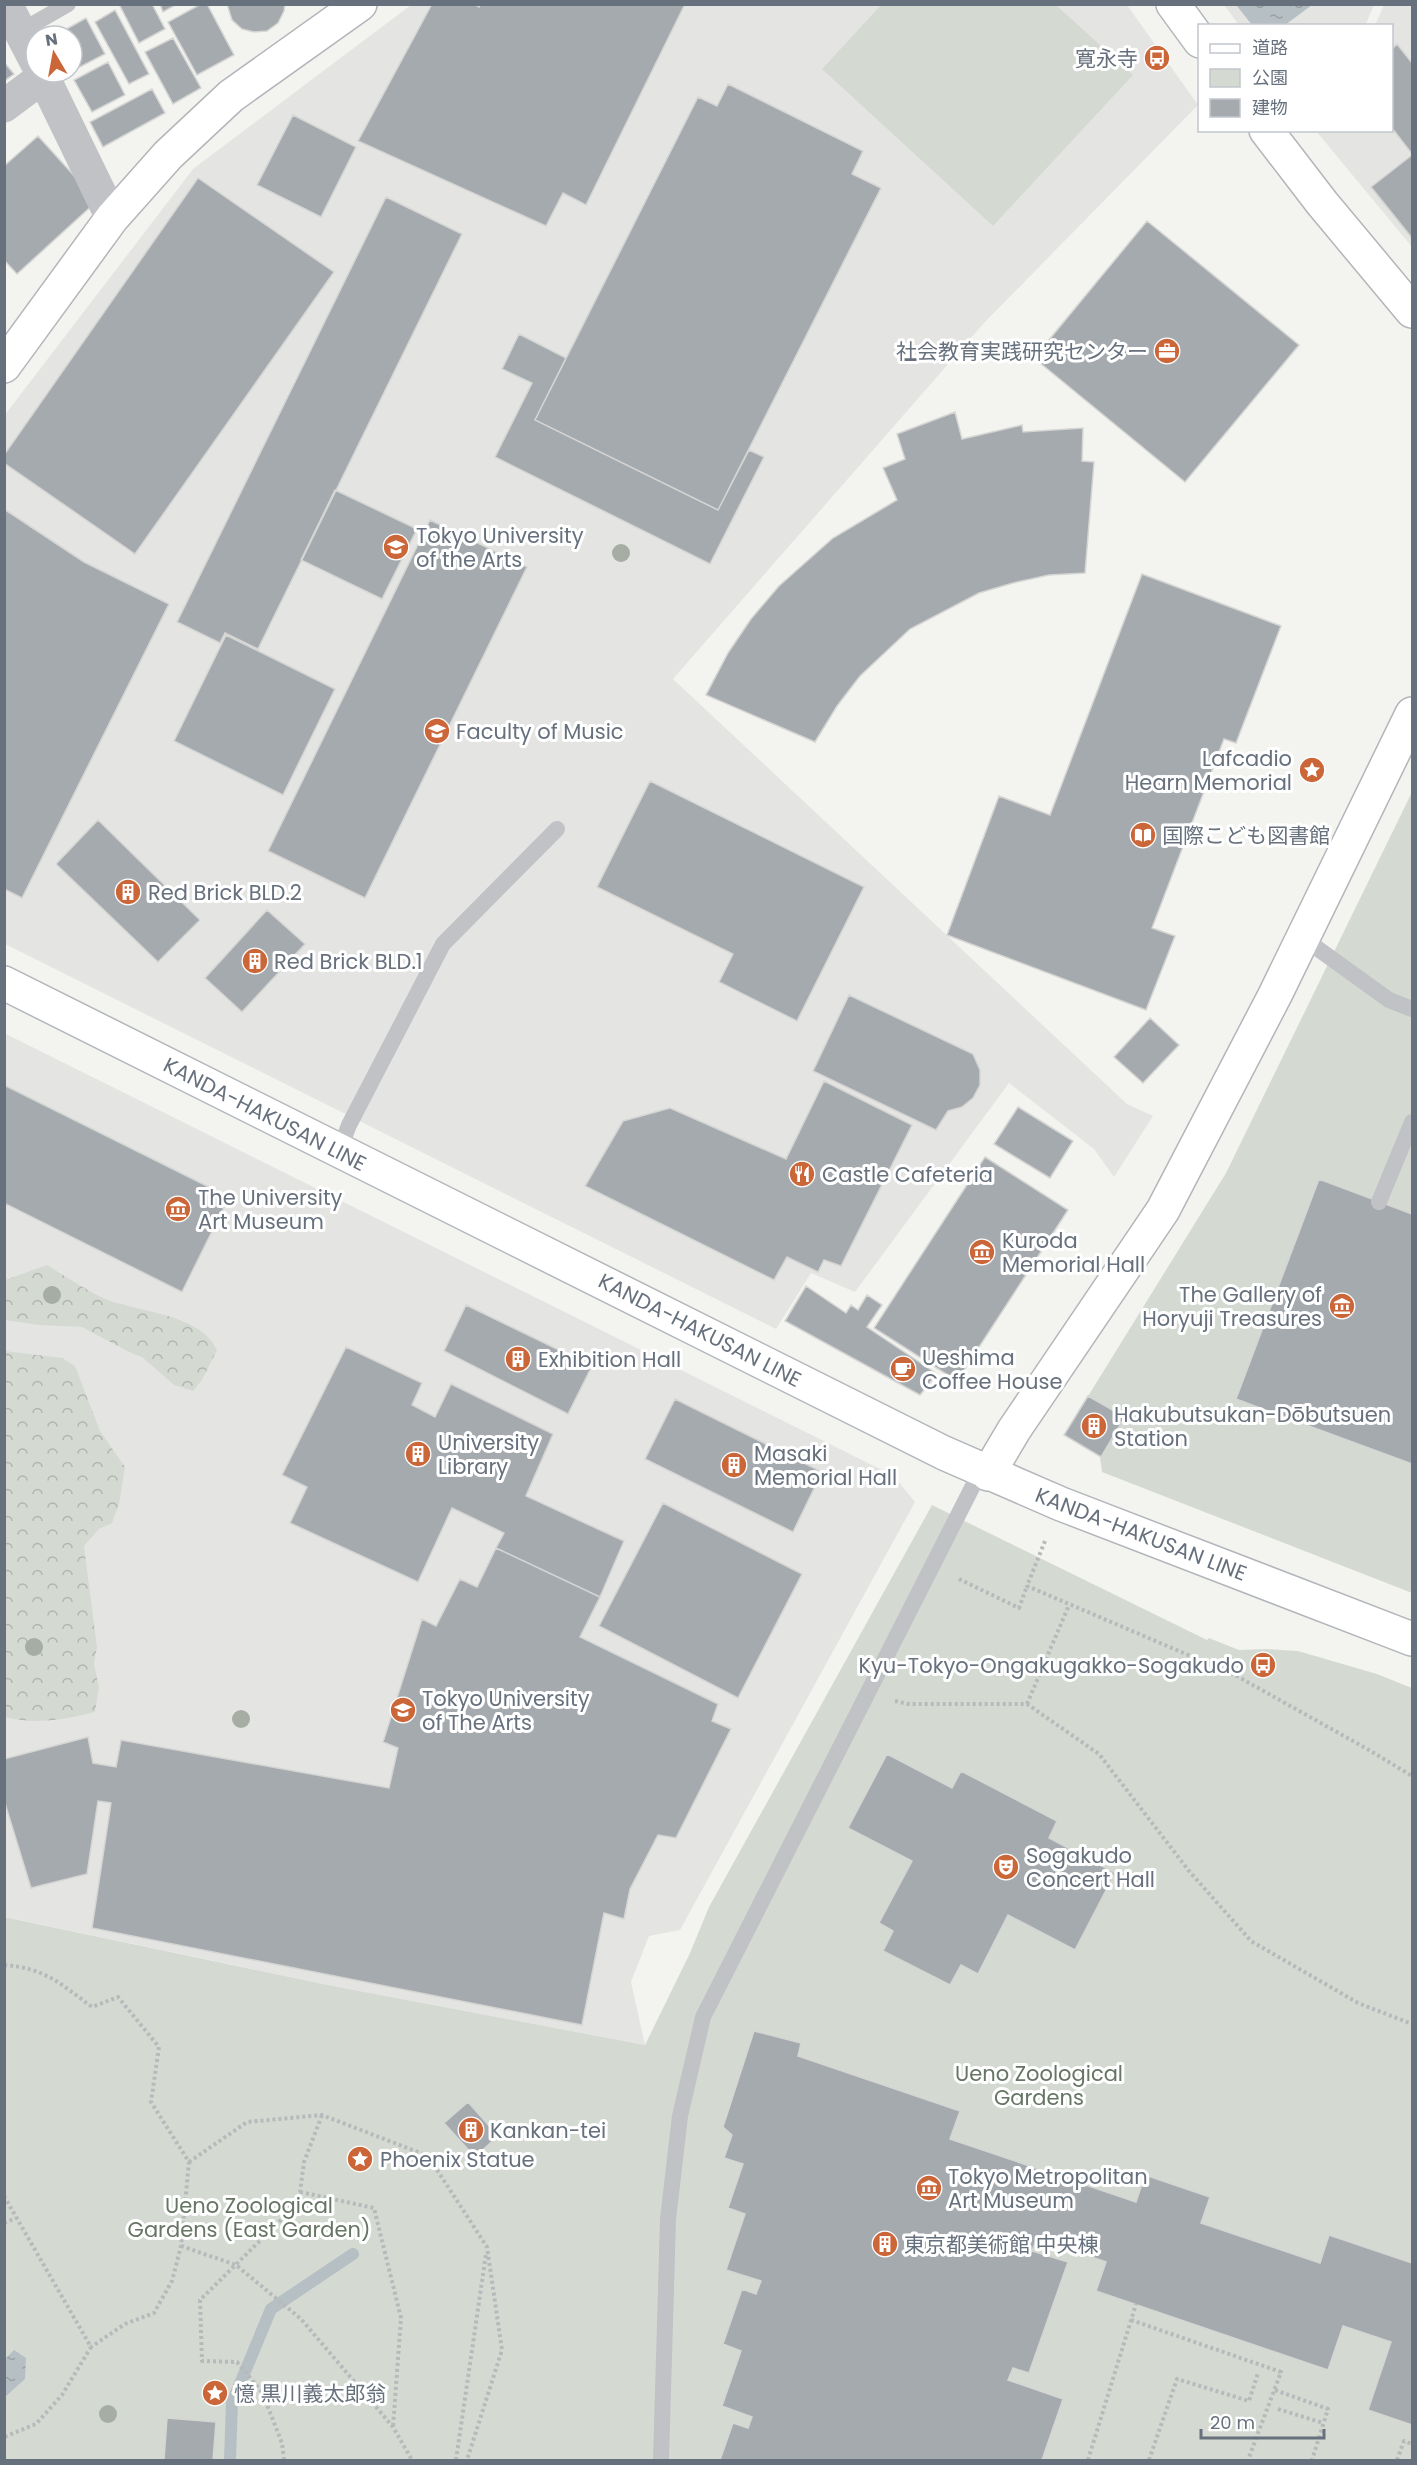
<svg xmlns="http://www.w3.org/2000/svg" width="1417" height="2465" viewBox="0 0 1417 2465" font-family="Poppins,'Noto Sans JP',sans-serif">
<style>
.built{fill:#e4e5e3}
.forest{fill:url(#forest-crowns)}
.park{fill:#d4dad2}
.water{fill:url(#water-ripples)}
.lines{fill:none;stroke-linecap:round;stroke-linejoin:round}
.stream{stroke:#b6bfc4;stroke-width:12}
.building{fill:#a5aaaf;stroke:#d5d5d3;stroke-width:1.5}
.secondary-casing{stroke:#b2b6ba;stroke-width:36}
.path{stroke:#b7b9bb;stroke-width:4;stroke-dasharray:3 3;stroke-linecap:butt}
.lane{stroke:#c0c2c5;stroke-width:16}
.street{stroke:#c0c2c5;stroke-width:33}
.secondary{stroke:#fff;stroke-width:33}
.tree{fill:#a6aea3}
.labels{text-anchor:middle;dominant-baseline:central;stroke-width:6;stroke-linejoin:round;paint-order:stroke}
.poi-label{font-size:21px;fill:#67717d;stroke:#fff;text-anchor:start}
.street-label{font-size:21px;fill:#67717d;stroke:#fff}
.park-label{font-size:21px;fill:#677564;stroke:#fff}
</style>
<defs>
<pattern id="forest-crowns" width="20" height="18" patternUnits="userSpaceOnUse" patternTransform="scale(1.5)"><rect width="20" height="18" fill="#d4dad2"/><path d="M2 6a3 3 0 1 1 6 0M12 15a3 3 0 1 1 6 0" fill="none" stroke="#b0b5b0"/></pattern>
<pattern id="water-ripples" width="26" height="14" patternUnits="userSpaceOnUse" patternTransform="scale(1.5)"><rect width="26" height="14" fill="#b6bfc4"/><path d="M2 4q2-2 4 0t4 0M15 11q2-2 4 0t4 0" fill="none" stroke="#98a0a4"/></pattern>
</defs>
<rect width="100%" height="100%" fill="#f3f4f0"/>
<path class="built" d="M 411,5 L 1127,5 L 1198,105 L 984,323 L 673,679 L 1127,1104 L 1153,1116 L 1114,1177 L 1094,1149 L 1009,1083 L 855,1292 L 811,1273 L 776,1329 L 5,944 L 4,416 L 193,169 Z
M 1224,5 L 1374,5 L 1365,26 L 1239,25 Z
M 1384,5 L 1412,5 L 1412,247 L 1316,131 L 1392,130 L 1392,26 L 1375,25 Z
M 4,1033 L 894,1476 L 915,1502 L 680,1930 L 649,1936 L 631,1982 L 645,2045 L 328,1985 L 5,1917 Z"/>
<path class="forest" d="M 47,1265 C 65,1276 84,1289 103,1298 C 137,1313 199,1312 217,1350 L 202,1380 L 193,1391 L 174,1385 L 142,1357 L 131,1353 L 82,1327 L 39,1325 L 5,1320 L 5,1280 Z
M 5,1351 L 62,1358 L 75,1366 L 100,1431 L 125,1467 L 119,1504 L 112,1523 L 99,1529 L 84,1546 L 97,1647 L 94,1664 L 99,1687 L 95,1712 C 64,1720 35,1725 5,1717 Z"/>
<path class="park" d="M 1056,5 L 1133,75 L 993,226 L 822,69 L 881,5 Z
M 1412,792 L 1412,1593 L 1102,1472 L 1100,1457 L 1064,1435 L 1226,1173 Z
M 932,1505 L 1207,1640 L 1209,1638 L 1239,1650 L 1267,1649 L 1298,1651 L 1377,1674 L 1412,1688 L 1412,2460 L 5,2460 L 4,1917 L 328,1985 L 645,2045 L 690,1953 L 709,1907 Z"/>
<path class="water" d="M 1238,5 L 1238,4 L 1312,5 L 1285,25 L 1252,25 L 1237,6 Z
M 14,2350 L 26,2358 L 25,2379 L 5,2397 L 5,2359 Z"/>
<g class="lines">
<path class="stream" d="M 230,2460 L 232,2403 L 271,2309 L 353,2254"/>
</g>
<path class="building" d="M 119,4 L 152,4 L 165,29 L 139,43 Z
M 160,4 L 177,4 L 163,12 Z
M 201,4 L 207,4 L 234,55 L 197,75 L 168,22 Z
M 227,4 L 285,4 L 284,11 L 278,23 L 267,31 L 254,32 L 242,29 L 232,20 Z
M 432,4 L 474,4 L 479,7 L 481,4 L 685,4 L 586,205 L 563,193 L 546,226 L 358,141 Z
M 115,10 L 149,74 L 129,84 L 95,22 Z
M 86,18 L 105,54 L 72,71 L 72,36 L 54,36 Z
M 173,38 L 201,88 L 173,104 L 145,52 Z
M 1397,44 L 1412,63 L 1412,154 L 1392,128 L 1392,49 Z
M 4,62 L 14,74 L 4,81 Z
M 108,62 L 125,95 L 92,112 L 74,80 Z
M 728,84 L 863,151 L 852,174 L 881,188 L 718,510 L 535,420 L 698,97 L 717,106 Z
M 152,89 L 165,113 L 103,147 L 90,122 Z
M 293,115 L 356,147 L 321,217 L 257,185 Z
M 38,136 L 97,201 L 17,274 L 4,260 L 4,166 Z
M 1412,155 L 1412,238 L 1371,187 Z
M 198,178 L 334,272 L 135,554 L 4,463 L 4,455 Z
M 386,197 L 462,234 L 258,649 L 225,633 L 220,643 L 177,622 Z
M 1147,221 L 1299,345 L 1185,482 L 1034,358 Z
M 519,334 L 566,358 L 535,420 L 718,510 L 749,450 L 764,457 L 710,564 L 495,457 L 532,383 L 502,369 Z
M 955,412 L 962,439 L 1022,425 L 1023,432 L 1083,428 L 1082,461 L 1094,462 L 1085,573 L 1049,575 L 1013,583 L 979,593 L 910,629 L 860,676 L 837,706 L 815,742 L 706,695 L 728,653 L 751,619 L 779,586 L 833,538 L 897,500 L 883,468 L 905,459 L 897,434 Z
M 335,490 L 417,529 L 382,599 L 301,560 Z
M 4,509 L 84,562 L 169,604 L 22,898 L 4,889 Z
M 430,520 L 527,567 L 365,898 L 268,851 Z
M 1142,574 L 1281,626 L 1236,743 L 1224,739 L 1152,928 L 1175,936 L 1146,1010 L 947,935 L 999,796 L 1050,815 Z
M 226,635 L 335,689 L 283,795 L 174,741 Z
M 650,781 L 864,887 L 797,1021 L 719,982 L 733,954 L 597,887 Z
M 98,820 L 200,920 L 158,962 L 56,864 Z
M 267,910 L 305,944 L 242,1012 L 205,978 Z
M 849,995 L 973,1054 L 980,1070 L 980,1085 L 973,1098 L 962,1107 L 948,1111 L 936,1130 L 813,1071 Z
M 1150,1018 L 1179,1045 L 1143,1083 L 1114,1057 Z
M 824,1081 L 912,1125 L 841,1266 L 824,1260 L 818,1272 L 787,1257 L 774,1280 L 585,1186 L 623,1121 L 670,1108 L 786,1159 Z
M 4,1085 L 229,1197 L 182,1292 L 6,1204 L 4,1214 Z
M 1018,1107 L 1073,1141 L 1050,1178 L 994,1144 Z
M 985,1157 L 1068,1210 L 957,1381 L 874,1328 Z
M 1319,1179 L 1412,1214 L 1412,1464 L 1236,1399 Z
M 806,1286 L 846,1313 L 851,1305 L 858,1310 L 867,1295 L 882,1305 L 867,1327 L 937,1374 L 920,1395 L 785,1321 Z
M 466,1305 L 592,1366 L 568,1414 L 444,1351 Z
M 346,1347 L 422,1383 L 412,1405 L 435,1417 L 451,1384 L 553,1434 L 526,1496 L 624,1541 L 600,1597 L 496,1548 L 504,1533 L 452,1508 L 418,1582 L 290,1523 L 307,1487 L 282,1475 Z
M 1088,1396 L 1125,1417 L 1101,1457 L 1064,1435 Z
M 675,1399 L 822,1472 L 793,1532 L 645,1459 Z
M 663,1503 L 802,1574 L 738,1698 L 599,1626 Z
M 496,1548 L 600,1597 L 580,1637 L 718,1704 L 712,1721 L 731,1729 L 676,1838 L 658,1835 L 630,1889 L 624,1919 L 604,1913 L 582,2025 L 92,1928 L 111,1803 L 98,1801 L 87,1874 L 31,1888 L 4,1800 L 4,1759 L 88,1737 L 93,1763 L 116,1767 L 121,1740 L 389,1788 L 398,1748 L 383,1742 L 422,1619 L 436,1626 L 460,1579 L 477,1587 Z
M 887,1754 L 952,1788 L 961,1771 L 1057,1821 L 1049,1838 L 1115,1873 L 1075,1950 L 1008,1915 L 978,1974 L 961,1965 L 950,1985 L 883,1951 L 893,1931 L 879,1923 L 912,1861 L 848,1828 Z
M 754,2031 L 801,2043 L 798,2056 L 960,2111 L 950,2139 L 1136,2202 L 1145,2175 L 1210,2197 L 1201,2223 L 1320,2263 L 1329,2235 L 1412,2263 L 1412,2425 L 1368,2410 L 1391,2342 L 1343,2326 L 1328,2370 L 1096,2291 L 1106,2262 L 1037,2238 L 1032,2251 L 1068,2262 L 1029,2373 L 1013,2368 L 1008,2380 L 1063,2399 L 1042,2460 L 720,2460 L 733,2423 L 748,2428 L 752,2417 L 722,2406 L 741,2351 L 723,2344 L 742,2289 L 756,2294 L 761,2281 L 726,2270 L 745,2214 L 728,2208 L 743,2164 L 724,2158 L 732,2135 L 723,2127 Z
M 468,2102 L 498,2136 L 475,2157 L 444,2123 Z
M 167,2418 L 216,2422 L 213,2460 L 164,2460 Z"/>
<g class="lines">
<g class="secondary-casing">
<path id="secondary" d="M 1173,4 L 1200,41
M 1266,130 L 1322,203 L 1412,311
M 4,366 L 112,218 L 168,155 L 231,96 L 360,4
M 4,983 L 944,1453 L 1061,1504 L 1412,1639
M 988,1474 L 1014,1430 L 1163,1210 L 1275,995 L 1412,714"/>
</g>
<path class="path" d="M 1045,1541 L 1027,1586 L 1235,1675 L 1369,1750 L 1412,1776
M 959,1579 L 1019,1608 L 1027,1586
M 895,1701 L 908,1704 L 1027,1704 L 1099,1754 L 1189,1871 L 1251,1941 L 1358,2003 L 1412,2024
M 1027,1704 L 1069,1605
M 4,1965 C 45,1968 61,1984 92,2007 L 118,1997 L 159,2047 L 151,2102 L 189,2162 L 181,2246 L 172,2281 L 154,2313 L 125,2324 L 91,2347
M 189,2162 L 247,2122 L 322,2115 L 428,2156 L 487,2247 L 502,2350 L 467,2460
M 300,2192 L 374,2208 L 401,2318 L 393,2427
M 4,2196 L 91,2347 L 62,2395 L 36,2424 L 4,2437
M 4,2223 L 16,2218
M 181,2246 L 236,2265 L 301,2319 L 393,2427 L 412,2460
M 1131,2320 L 1281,2372 L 1248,2460
M 1275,2390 L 1328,2409 L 1312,2460
M 1278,2409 L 1323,2423
M 284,2460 L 282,2443 L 262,2392 L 237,2362 L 202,2361 L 200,2300 L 282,2219 L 300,2192 L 304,2162 L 322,2115
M 456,2460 L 486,2254
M 1088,2460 L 1136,2304
M 1149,2460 L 1177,2379 L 1249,2401 L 1258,2373
M 1397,2460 L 1404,2441 L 1412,2444"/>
<path class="lane" d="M 21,31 L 68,4
M 1303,938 L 1389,1000 L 1412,1009
M 339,1151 L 349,1125 L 443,944 L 557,829
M 1379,1202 L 1412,1122
M 661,2460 L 668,2219 L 680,2116 L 703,2017 L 981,1470"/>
<path class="street" d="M 6,4 L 36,62
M 41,72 L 112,218
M 4,106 L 43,77"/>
<use href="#secondary" class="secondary"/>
</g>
<g class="tree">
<circle cx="621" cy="553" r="9"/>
<circle cx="52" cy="1295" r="9"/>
<circle cx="34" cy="1647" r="9"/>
<circle cx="241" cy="1719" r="9"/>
<circle cx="108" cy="2414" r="9"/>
</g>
<defs>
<g id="bus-disc" transform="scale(1.35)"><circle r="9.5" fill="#cb6639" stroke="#fff"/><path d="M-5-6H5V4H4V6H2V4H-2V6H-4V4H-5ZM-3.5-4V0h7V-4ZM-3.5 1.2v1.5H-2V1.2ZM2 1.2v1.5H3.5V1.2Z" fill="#fff"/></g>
<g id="office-disc" transform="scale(1.35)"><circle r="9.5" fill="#cb6639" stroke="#fff"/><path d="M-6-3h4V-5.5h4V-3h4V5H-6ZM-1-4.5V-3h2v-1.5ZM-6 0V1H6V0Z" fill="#fff"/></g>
<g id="university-disc" transform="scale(1.35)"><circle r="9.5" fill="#cb6639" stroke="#fff"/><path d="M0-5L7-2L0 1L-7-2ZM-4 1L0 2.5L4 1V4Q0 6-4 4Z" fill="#fff"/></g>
<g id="sight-disc" transform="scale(1.35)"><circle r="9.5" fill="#cb6639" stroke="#fff"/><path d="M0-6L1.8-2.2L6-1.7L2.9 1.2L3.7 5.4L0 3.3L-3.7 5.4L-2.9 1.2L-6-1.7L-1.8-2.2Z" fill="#fff"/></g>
<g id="library-disc" transform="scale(1.35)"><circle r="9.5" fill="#cb6639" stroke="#fff"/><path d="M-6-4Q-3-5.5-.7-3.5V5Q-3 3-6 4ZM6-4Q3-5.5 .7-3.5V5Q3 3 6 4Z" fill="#fff"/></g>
<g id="building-disc" transform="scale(1.35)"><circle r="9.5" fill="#cb6639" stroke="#fff"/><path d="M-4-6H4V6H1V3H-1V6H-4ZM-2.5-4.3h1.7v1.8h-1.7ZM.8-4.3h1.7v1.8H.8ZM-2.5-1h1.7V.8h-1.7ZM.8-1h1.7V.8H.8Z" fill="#fff"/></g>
<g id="restaurant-disc" transform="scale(1.35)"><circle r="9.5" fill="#cb6639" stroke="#fff"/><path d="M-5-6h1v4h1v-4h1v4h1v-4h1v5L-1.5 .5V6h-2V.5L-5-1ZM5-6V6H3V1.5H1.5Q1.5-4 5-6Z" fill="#fff"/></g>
<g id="museum-disc" transform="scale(1.35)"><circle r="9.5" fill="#cb6639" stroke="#fff"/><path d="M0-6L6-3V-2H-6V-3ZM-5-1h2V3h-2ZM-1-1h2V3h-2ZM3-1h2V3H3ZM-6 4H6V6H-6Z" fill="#fff"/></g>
<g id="cafe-disc" transform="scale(1.35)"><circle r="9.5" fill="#cb6639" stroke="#fff"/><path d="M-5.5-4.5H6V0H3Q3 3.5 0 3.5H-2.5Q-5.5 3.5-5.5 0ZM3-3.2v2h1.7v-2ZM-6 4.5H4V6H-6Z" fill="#fff"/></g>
<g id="theatre-disc" transform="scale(1.35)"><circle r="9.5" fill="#cb6639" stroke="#fff"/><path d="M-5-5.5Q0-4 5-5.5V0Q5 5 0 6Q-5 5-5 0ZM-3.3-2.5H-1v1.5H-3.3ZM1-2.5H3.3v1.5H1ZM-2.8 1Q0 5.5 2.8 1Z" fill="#fff"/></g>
</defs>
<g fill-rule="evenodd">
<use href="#bus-disc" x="1157" y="58"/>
<use href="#office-disc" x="1167" y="351"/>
<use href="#university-disc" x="396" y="547"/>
<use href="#university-disc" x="437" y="731"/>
<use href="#sight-disc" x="1312" y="770"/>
<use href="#library-disc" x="1143" y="835"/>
<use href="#building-disc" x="128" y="892"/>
<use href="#building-disc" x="255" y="961"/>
<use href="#restaurant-disc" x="802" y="1174"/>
<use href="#museum-disc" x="178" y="1209"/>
<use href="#museum-disc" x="982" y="1252"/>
<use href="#museum-disc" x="1342" y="1306"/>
<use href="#building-disc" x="518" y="1359"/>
<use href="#cafe-disc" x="903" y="1369"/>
<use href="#building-disc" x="1094" y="1426"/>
<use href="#building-disc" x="418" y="1454"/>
<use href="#building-disc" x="734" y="1465"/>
<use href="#bus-disc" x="1263" y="1665"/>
<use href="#university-disc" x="403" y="1710"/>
<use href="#theatre-disc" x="1006" y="1867"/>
<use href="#building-disc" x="471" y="2130"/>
<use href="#sight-disc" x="360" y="2159"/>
<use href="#museum-disc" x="929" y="2188"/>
<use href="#building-disc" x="885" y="2244"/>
<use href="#sight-disc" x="215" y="2393"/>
</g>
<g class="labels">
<g class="poi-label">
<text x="1138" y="58" text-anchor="end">寛永寺</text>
<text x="1148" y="351" text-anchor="end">社会教育実践研究センター</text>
<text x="416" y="535">Tokyo University<tspan x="416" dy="24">of the Arts</tspan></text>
<text x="456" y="731">Faculty of Music</text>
<text x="1292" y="758" text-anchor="end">Lafcadio<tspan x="1292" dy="24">Hearn Memorial</tspan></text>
<text x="1162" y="835">国際こども図書館</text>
<text x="148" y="892">Red Brick BLD.2</text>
<text x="274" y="961">Red Brick BLD.1</text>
<text x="822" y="1174">Castle Cafeteria</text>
<text x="198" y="1197">The University<tspan x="198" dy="24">Art Museum</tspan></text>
<text x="1002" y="1240">Kuroda<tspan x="1002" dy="24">Memorial Hall</tspan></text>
<text x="1322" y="1294" text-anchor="end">The Gallery of<tspan x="1322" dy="24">Horyuji Treasures</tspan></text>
<text x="922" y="1357">Ueshima<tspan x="922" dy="24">Coffee House</tspan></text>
<text x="538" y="1359">Exhibition Hall</text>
<text x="1114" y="1414">Hakubutsukan-Dōbutsuen<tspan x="1114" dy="24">Station</tspan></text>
<text x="438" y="1442">University<tspan x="438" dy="24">Library</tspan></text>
<text x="754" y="1453">Masaki<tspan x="754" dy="24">Memorial Hall</tspan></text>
<text x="1244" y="1665" text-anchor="end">Kyu-Tokyo-Ongakugakko-Sogakudo</text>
<text x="422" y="1698">Tokyo University<tspan x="422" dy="24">of The Arts</tspan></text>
<text x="1026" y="1855">Sogakudo<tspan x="1026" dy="24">Concert Hall</tspan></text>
<text x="490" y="2130">Kankan-tei</text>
<text x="380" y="2159">Phoenix Statue</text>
<text x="948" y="2176">Tokyo Metropolitan<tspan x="948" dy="24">Art Museum</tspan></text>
<text x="904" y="2244">東京都美術館 中央棟</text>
<text x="234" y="2393">憶 黒川義太郎翁</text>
</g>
<g class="street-label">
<text transform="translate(265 1114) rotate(27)">KANDA-HAKUSAN LINE</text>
<text transform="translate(700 1330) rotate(27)">KANDA-HAKUSAN LINE</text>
<text transform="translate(1141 1534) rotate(21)">KANDA-HAKUSAN LINE</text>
</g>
<g class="park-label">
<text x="1039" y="2073">Ueno Zoological<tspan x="1039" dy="24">Gardens</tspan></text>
<text x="249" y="2205">Ueno Zoological<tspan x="249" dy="24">Gardens (East Garden)</tspan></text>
</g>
</g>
<rect width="1417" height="2465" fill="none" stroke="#67717d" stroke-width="12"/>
<rect x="1198" y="24" width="195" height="108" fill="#ffffff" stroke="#c2c6cb" stroke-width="1.5"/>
<rect x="1210" y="44" width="30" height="9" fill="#ffffff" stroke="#c2c6cb" stroke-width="1.5"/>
<text x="1252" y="54" font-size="18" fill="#67717d">道路</text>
<rect x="1210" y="69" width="30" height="18" fill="#d4dad2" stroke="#c2c6cb" stroke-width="1.5"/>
<text x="1252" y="84" font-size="18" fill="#67717d">公園</text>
<rect x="1210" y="99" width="30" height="18" fill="#a5aaaf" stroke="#c2c6cb" stroke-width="1.5"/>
<text x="1252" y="114" font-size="18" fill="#67717d">建物</text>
<g transform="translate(54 54) rotate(350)"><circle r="28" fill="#ffffff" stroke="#c2c6cb" stroke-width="1.5"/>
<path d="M0-4.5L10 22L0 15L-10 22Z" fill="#cb6639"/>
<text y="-9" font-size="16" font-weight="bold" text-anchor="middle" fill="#67717d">N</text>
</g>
<path d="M1201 2429v9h123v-9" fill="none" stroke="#67717d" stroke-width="3"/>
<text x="1210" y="2429" font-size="18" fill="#67717d" stroke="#ffffff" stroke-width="4.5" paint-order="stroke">20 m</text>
</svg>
